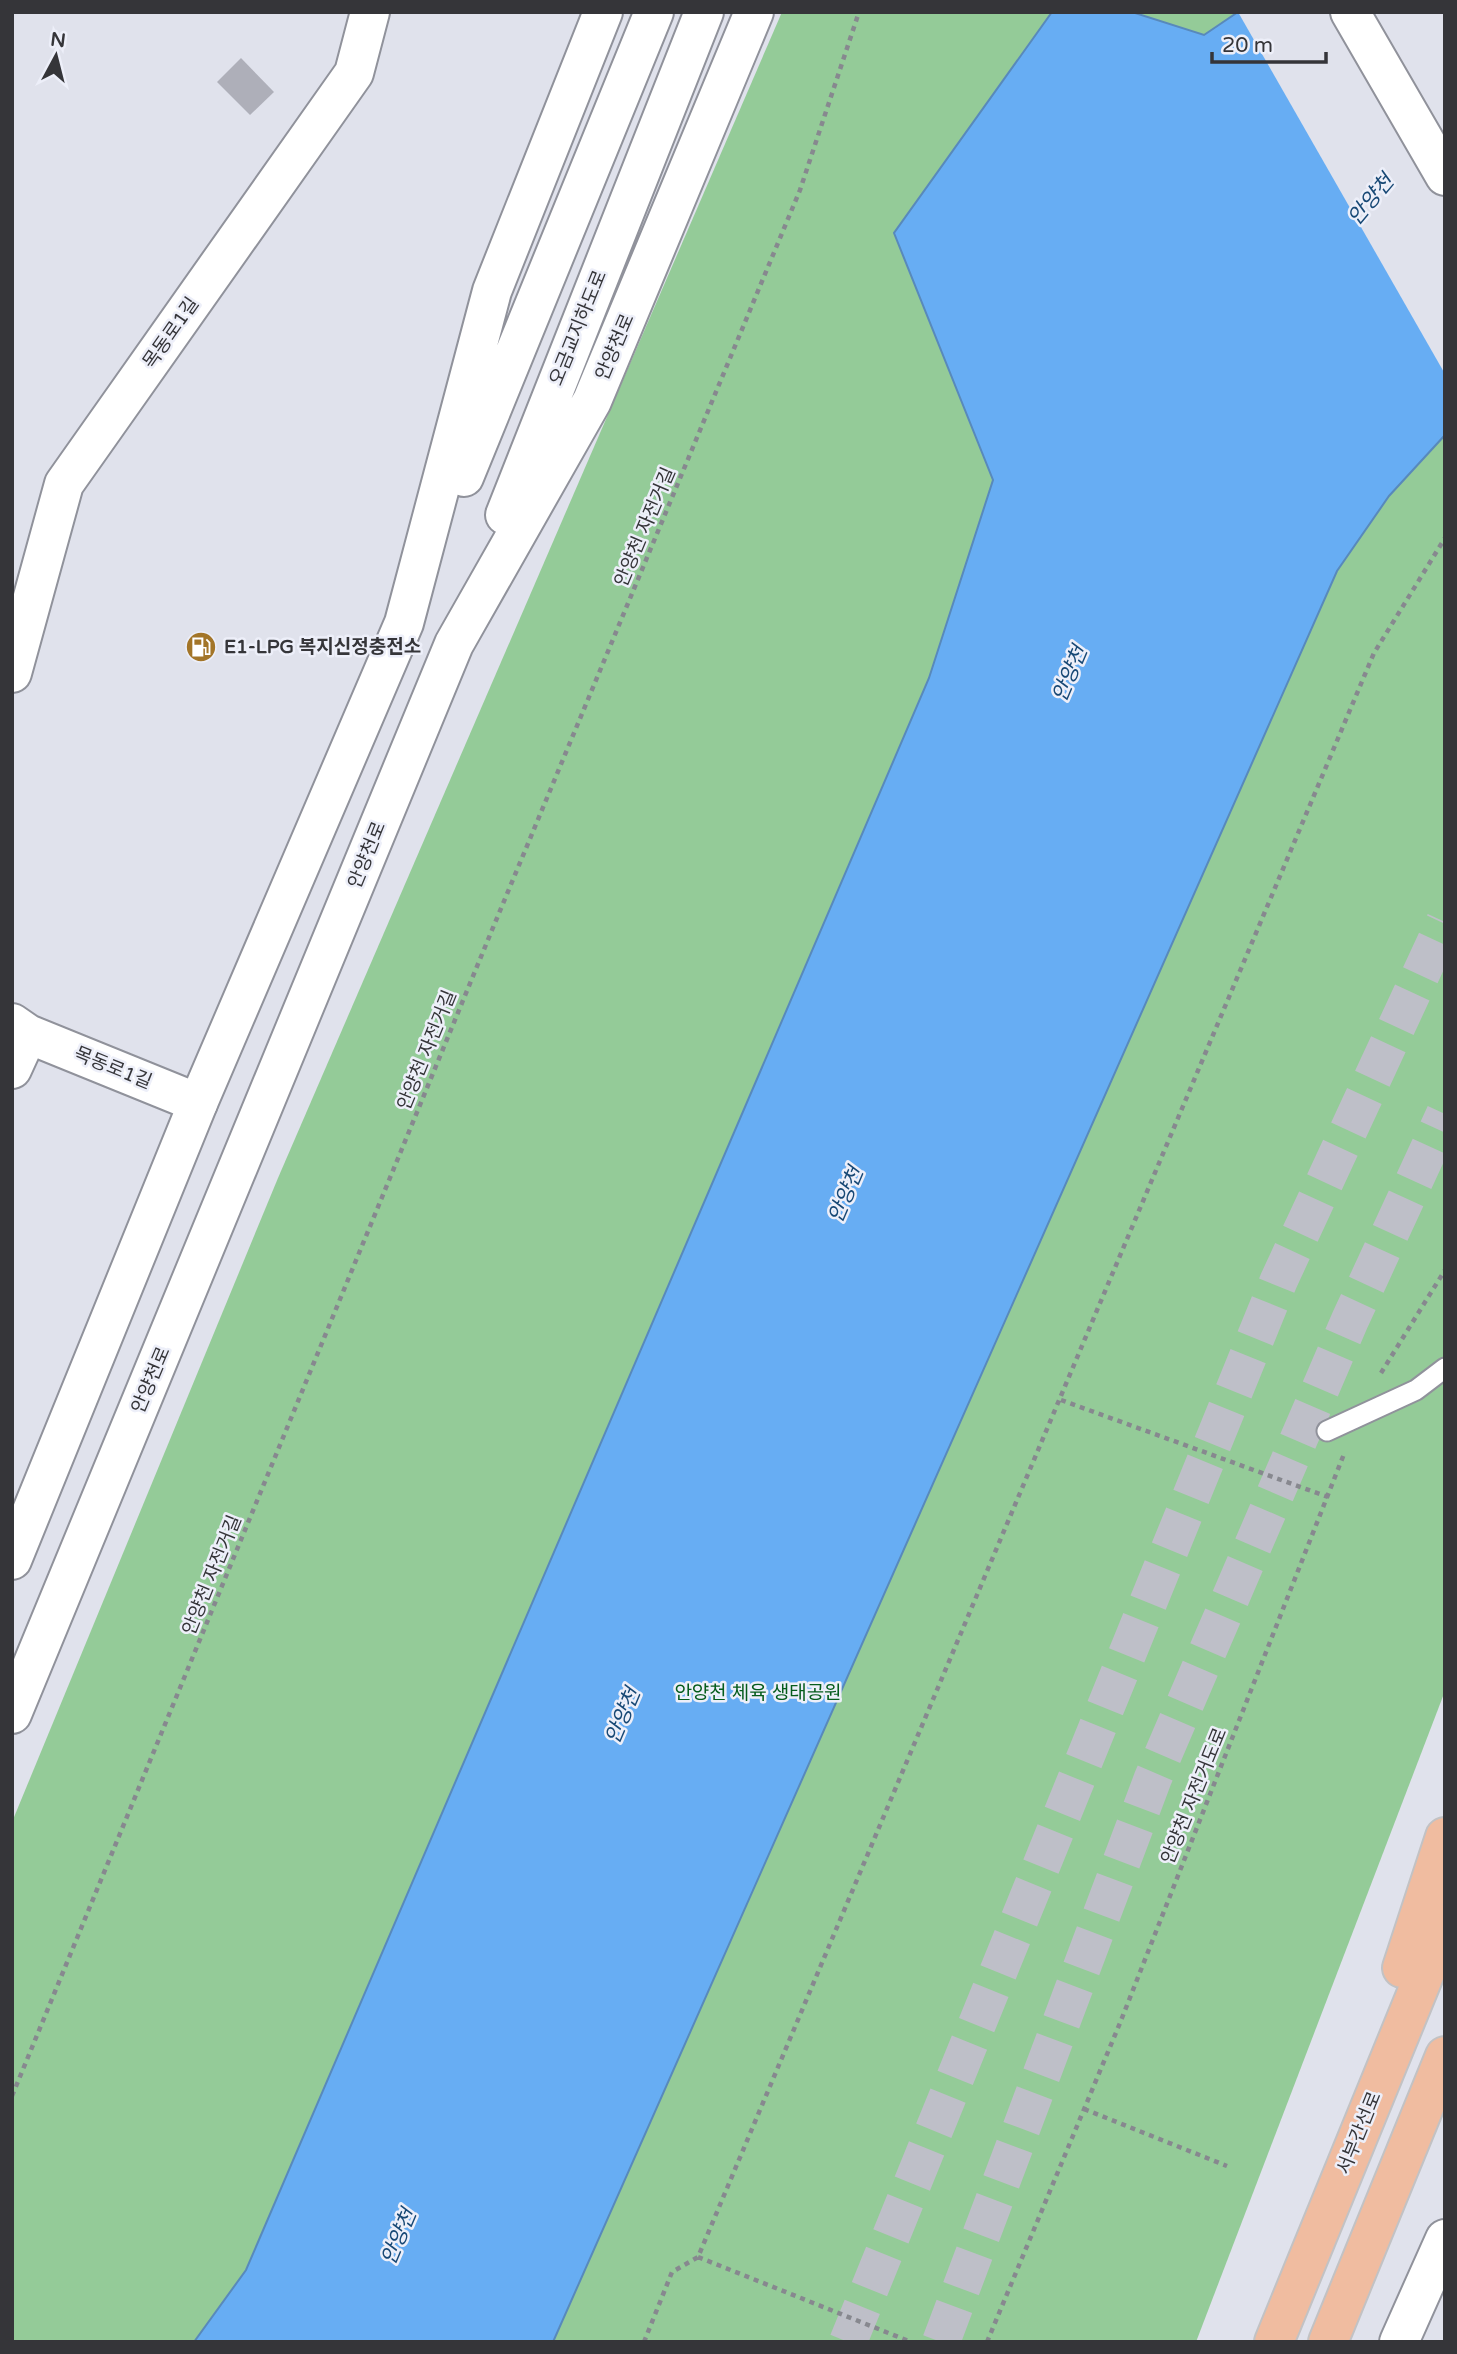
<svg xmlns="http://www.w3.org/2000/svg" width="1457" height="2354" viewBox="0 0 1457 2354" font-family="'Varela Round','Noto Sans KR',sans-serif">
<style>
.green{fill:#94cb98}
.water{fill:#67adf3;stroke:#5889bb;stroke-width:2}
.pier{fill:#e0e2ec}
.building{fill:#aeafb9}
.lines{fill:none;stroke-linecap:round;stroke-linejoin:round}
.highway-tunnel{stroke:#bebfc8;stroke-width:38;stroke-dasharray:38 19;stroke-linecap:butt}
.lane-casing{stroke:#90929b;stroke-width:23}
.street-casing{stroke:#90929b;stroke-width:42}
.secondary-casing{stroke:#90929b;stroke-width:42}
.primary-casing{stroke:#c2c2c4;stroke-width:42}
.path{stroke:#87888f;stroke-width:4.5;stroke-dasharray:5 5;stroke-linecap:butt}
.lane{stroke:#fff;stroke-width:19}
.street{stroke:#fff;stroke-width:38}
.secondary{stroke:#fff;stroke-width:38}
.primary{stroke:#f0bca0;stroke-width:38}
.labels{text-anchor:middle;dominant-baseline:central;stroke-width:5;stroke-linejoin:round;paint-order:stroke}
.street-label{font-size:19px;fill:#353539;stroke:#edeff9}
.poi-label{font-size:19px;font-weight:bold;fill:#353539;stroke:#edeff9;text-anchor:start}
.park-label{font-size:19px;fill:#055c1c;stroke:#edeff9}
.water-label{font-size:21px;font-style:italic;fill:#174875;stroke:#edeff9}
</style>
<rect width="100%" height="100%" fill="#e0e2ec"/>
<path class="green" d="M 782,12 L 1445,12 L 1445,1691 L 1196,2342 L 12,2342 L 12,1822 L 278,1178 Z"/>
<path class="water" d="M 1052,12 L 1132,12 L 1204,35 L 1238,12 L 1445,12 L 1445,435 L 1389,496 L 1337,571 L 553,2342 L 194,2342 L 246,2270 L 929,678 L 993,480 L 894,233 Z"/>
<path class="pier" d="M 1238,12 L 1445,12 L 1445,374 Z"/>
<path class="building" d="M 241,58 L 274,92 L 250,115 L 217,82 Z"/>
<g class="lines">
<path class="highway-tunnel" d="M 848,2342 L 1279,1280 L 1445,922
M 941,2342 L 1153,1778 L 1350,1320 L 1445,1114"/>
<g class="lane-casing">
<path id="lane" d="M 1327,1431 L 1416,1390 L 1445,1368"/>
</g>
<g class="street-casing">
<path id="street" d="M 12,673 L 64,484 L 354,73 L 370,12
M 12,1023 L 28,1034 L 198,1103
M 12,1069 L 28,1034
M 1399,2342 L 1445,2239"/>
</g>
<g class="secondary-casing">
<path id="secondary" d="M 1350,12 L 1445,176
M 464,477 L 654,12
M 505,515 L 704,12
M 12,1560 L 198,1103 L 404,623 L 492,291 L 603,12
M 12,1714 L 454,644 L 592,401 L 754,12"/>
</g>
<g class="primary-casing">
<path id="primary" d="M 1402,1968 L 1445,1837
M 1274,2342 L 1445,1924
M 1328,2342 L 1445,2056"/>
</g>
<path class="path" d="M 1381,1373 L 1445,1270
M 1061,1400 L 1328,1497
M 12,2096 L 492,930 L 800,190 L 859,12
M 1084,2109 L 1227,2166
M 698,2257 L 911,2342
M 644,2342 L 672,2272 L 698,2257 L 1374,653 L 1445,538
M 987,2342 L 1120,2023 L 1344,1454"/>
<use href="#lane" class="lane"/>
<use href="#street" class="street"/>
<use href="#secondary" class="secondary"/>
<use href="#primary" class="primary"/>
</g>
<defs>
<g id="fuel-disc" transform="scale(1.575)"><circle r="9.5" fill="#a37528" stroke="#edeff9"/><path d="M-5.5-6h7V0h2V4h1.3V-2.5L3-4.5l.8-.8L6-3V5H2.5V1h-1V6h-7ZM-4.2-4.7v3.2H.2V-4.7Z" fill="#fff"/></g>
</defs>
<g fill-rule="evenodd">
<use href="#fuel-disc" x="201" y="647"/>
</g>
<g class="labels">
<g class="street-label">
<text transform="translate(578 328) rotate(-68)">오금교지하도로</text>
<text transform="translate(171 333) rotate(-55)">목동로1길</text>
<text transform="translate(615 347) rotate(-67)">안양천로</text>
<text transform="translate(645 527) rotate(-67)">안양천 자전거길</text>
<text transform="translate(367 855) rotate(-68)">안양천로</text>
<text transform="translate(427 1050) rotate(-68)">안양천 자전거길</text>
<text transform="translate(113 1068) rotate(22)">목동로1길</text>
<text transform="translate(151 1380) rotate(-67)">안양천로</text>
<text transform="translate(212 1575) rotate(-68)">안양천 자전거길</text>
<text transform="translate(1194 1796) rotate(-68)">안양천 자전거도로</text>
<text transform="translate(1359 2133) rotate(-68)">서부간선로</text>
</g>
<g class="poi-label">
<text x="224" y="647">E1-LPG 복지신정충전소</text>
</g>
<g class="park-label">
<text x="758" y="1693">안양천 체육 생태공원</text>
</g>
<g class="water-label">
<text transform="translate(1371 200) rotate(-50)">안양천</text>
<text transform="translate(1070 674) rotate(-67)">안양천</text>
<text transform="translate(846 1195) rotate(-67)">안양천</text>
<text transform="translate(623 1716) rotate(-67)">안양천</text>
<text transform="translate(399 2237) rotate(-67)">안양천</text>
</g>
</g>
<rect width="1457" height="2354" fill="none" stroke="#353539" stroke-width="28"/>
<g transform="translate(56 56) rotate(7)" stroke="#edeff9" stroke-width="5" paint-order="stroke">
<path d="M0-5L12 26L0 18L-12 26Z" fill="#353539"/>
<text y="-10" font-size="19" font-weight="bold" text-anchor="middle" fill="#353539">N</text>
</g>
<path d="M1212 52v10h114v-10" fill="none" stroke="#353539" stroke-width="3.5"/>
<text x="1222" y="52" font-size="21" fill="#353539" stroke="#edeff9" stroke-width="5" paint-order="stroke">20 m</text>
</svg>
